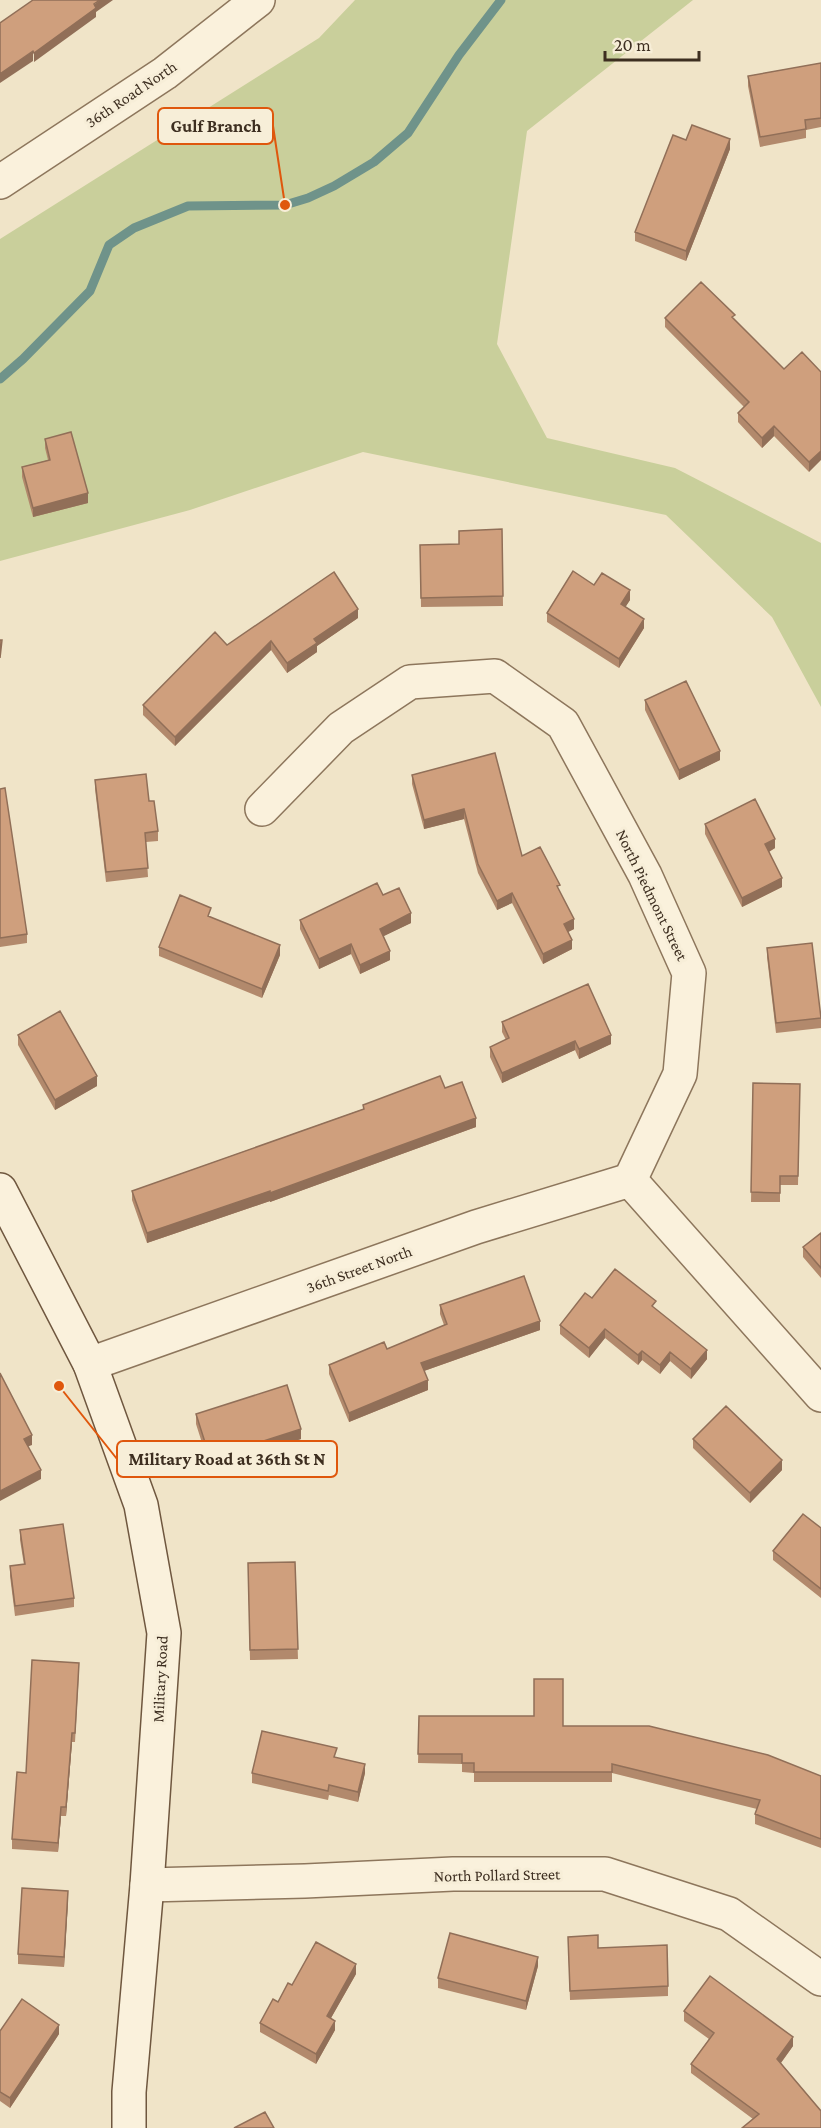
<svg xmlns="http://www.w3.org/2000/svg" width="821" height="2128" viewBox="0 0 821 2128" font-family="'Crimson Pro',serif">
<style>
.green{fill:#c9cf9b}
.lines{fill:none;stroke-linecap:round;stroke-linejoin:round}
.stream{stroke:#6f938a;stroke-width:9}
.minor-casing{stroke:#8d765c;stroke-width:36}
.secondary-casing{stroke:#6f573f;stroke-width:36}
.minor{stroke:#faf1dc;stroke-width:33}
.secondary{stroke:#faf1dc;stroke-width:33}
.wall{fill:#b2896c}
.shaded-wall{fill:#916f58}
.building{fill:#cf9f7d;stroke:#916f58;stroke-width:1.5}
.labels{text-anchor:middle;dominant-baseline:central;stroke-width:6;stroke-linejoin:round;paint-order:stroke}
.street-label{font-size:16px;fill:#3d2e20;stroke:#f7eed8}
.leader{fill:none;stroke:#df570d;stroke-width:2}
.callout-dot{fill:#df570d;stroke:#f7eed8;stroke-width:2}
.callout{fill:#f7eed8;stroke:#df570d;stroke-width:2}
.callout-label{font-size:18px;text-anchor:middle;font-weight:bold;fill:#3d2e20}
</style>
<rect width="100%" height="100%" fill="#f0e4c8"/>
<path class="green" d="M 355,0 L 693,0 L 527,131 L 497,344 L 547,438 L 675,468 L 821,543 L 821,707 L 772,617 L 666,515 L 363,452 L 190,510 L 0,561 L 0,239 L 319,38 Z"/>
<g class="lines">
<path class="stream" d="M 0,379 L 23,359 L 90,291 L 109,245 L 134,228 L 188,206 L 285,205 L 308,198 L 334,186 L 374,162 L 408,133 L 459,55 L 501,0"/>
<g class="minor-casing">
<path id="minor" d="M 0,182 L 165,73 L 258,0
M 262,809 L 341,728 L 410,682 L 495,676 L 563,724 L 645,875 L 689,973 L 680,1074 L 630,1180
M 630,1180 L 821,1395
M 90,1364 L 476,1227 L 630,1180
M 147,1885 L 305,1881 L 453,1874 L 605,1874 L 729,1914 L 821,1979"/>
</g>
<g class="secondary-casing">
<path id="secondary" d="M 0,1190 L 90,1364 L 141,1505 L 164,1633 L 147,1885 L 129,2092 L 129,2128"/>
</g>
<use href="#minor" class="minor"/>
<use href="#secondary" class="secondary"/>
</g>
<path class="wall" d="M 821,63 L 821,127 L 806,130 L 806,138 L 760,147 L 748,86 L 748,76 Z
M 686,140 L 730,149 L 686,261 L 635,241 L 635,232 Z
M 665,318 L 735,320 L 784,369 L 821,372 L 809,472 L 774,436 L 762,448 L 738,422 L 738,413 L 744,407 L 665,327 Z
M 45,439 L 88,503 L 33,517 L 22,477 L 22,467 L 48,460 L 45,448 Z
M 502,529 L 503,606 L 421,607 L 420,545 L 459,544 Z
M 594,585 L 630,600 L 625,607 L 644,628 L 619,668 L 547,622 L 547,613 Z
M 358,618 L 317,646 L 317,652 L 287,673 L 271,650 L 175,746 L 143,715 L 143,705 L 227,645 Z
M 645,700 L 720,760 L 679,780 L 645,710 Z
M 495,753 L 522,856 L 560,892 L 574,929 L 568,932 L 572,949 L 543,964 L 512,903 L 497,910 L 478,873 L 464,819 L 424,829 L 412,784 L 412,775 Z
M 95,780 L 149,801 L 158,831 L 158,841 L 146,842 L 148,877 L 106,882 L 95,789 Z
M 0,789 L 27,934 L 27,943 L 0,947 Z
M 705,824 L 775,848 L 769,852 L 782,887 L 742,907 L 705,834 Z
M 383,895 L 411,923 L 383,936 L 390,960 L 360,974 L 351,954 L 319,969 L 300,929 L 300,920 Z
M 159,947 L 280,955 L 262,998 L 159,956 Z
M 767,948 L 821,1018 L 821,1028 L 776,1033 L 767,957 Z
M 502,1022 L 611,1044 L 579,1059 L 575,1050 L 502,1083 L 490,1057 L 490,1047 L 506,1040 L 502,1032 Z
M 18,1035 L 97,1086 L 55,1110 L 18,1045 Z
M 753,1083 L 800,1084 L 798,1185 L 780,1185 L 780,1202 L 751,1202 Z
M 445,1088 L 476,1127 L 270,1202 L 270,1201 L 147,1243 L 132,1200 L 132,1191 L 363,1109 L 363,1105 Z
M 821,1233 L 821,1278 L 803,1257 L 803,1247 Z
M 592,1298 L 656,1309 L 707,1359 L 691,1379 L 670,1361 L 660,1374 L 642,1360 L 638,1365 L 605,1338 L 589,1358 L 560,1334 L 560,1325 Z
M 440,1305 L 540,1330 L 424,1371 L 428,1390 L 349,1422 L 329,1374 L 329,1365 L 387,1349 L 444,1325 L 440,1314 Z
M 196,1414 L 301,1439 L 210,1468 L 196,1424 Z
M 693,1439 L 782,1470 L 750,1503 L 693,1448 Z
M 821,1528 L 821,1598 L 773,1560 L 773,1551 Z
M 20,1530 L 74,1598 L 74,1607 L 15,1616 L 10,1576 L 10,1566 L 24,1565 L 20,1540 Z
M 295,1562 L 298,1659 L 250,1660 L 248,1563 Z
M 79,1672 L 75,1742 L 72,1742 L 66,1816 L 61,1816 L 58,1852 L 12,1849 L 12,1839 L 26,1773 Z
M 419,1716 L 563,1726 L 821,1776 L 821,1848 L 755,1824 L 755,1814 L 757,1809 L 612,1773 L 612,1782 L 474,1782 L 474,1773 L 462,1772 L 462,1764 L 418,1763 Z
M 337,1758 L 365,1773 L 358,1802 L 329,1795 L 328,1800 L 252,1783 L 252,1773 Z
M 68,1901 L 64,1967 L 18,1964 L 18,1954 Z
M 568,1937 L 598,1948 L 668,1986 L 668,1996 L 570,2000 Z
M 538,1966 L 526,2010 L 438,1988 L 438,1978 Z
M 356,1974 L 331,2018 L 335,2030 L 316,2064 L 260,2032 L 260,2023 L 292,1985 Z
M 684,2011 L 793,2046 L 781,2063 L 821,2111 L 753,2119 L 691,2073 L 691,2064 L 709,2039 L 684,2021 Z
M 0,2031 L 59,2034 L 10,2108 L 0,2101 Z"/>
<path class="shaded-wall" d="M 100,0 L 113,0 L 96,12 L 96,17 L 34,62 L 34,53 Z
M 33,51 L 33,61 L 0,83 L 0,74 Z
M 730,139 L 730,149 L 686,261 L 686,251 Z
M 774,426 L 774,436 L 762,448 L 762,438 Z
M 821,451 L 821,460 L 809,472 L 809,462 Z
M 88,493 L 88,503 L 33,517 L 33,508 Z
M 630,590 L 630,600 L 621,614 L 621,604 Z
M 358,609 L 358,618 L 317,646 L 317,652 L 287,673 L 287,663 L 314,639 Z
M 644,619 L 644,628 L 619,668 L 619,659 Z
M 271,641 L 271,650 L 175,746 L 175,737 Z
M 720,751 L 720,760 L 679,780 L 679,770 Z
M 464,809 L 464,819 L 424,829 L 424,820 Z
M 775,839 L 775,848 L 765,854 L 765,844 Z
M 782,878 L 782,887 L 742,907 L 742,898 Z
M 512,893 L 512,903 L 497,910 L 497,901 Z
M 411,913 L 411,923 L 380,938 L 380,929 Z
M 574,919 L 574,929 L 564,934 L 564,924 Z
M 572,940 L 572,949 L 543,964 L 543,954 Z
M 351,944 L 351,954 L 319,969 L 319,959 Z
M 280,945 L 280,955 L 262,998 L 262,989 Z
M 390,951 L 390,960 L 360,974 L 360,965 Z
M 611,1035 L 611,1044 L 579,1059 L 579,1049 Z
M 575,1041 L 575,1050 L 502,1083 L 502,1073 Z
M 97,1076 L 97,1086 L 55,1110 L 55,1100 Z
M 476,1118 L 476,1127 L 270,1202 L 270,1193 Z
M 270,1191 L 270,1201 L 147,1243 L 147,1233 Z
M 540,1321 L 540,1330 L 421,1372 L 421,1363 Z
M 605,1329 L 605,1338 L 589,1358 L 589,1348 Z
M 707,1350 L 707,1359 L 691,1379 L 691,1369 Z
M 642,1351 L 642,1360 L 638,1365 L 638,1355 Z
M 670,1352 L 670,1361 L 660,1374 L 660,1365 Z
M 428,1380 L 428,1390 L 349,1422 L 349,1413 Z
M 301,1429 L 301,1439 L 210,1468 L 210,1458 Z
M 32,1435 L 32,1445 L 24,1448 L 24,1439 Z
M 782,1460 L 782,1470 L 750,1503 L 750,1493 Z
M 41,1470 L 41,1479 L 0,1501 L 0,1491 Z
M 72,1733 L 72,1742 L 66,1816 L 66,1807 Z
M 365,1764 L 365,1773 L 358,1802 L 358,1792 Z
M 61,1807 L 61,1816 L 58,1852 L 58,1843 Z
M 68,1891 L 68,1901 L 64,1967 L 64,1957 Z
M 538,1957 L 538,1966 L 526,2010 L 526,2001 Z
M 356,1964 L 356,1974 L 327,2025 L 327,2016 Z
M 335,2021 L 335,2030 L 316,2064 L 316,2054 Z
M 59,2025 L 59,2034 L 10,2108 L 10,2098 Z
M 793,2037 L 793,2046 L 777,2068 L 777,2059 Z"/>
<path class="building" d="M 33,0 L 100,0 L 94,4 L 96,8 L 34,53 L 33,51 L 0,74 L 0,23 Z
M 821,63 L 821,118 L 805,120 L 806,129 L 760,137 L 748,76 Z
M 692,125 L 730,139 L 686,251 L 635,232 L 673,135 L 686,140 Z
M 701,282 L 735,315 L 732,317 L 784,369 L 802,352 L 821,372 L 821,451 L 809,462 L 774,426 L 762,438 L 738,413 L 749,402 L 665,318 Z
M 71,432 L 88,493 L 33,508 L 22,467 L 50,460 L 45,439 Z
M 502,529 L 503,596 L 421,598 L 420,545 L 459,544 L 459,531 Z
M 573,571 L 594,585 L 602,573 L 630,590 L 621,604 L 644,619 L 619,659 L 547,613 Z
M 334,572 L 358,609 L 314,639 L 317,643 L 287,663 L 271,641 L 175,737 L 143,705 L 215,632 L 227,645 Z
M 0,640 L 2,640 L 0,658 Z
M 686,681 L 720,751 L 679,770 L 645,700 Z
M 495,753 L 522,856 L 540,847 L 560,885 L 557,886 L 574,919 L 564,924 L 572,940 L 543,954 L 512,893 L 497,901 L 478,864 L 464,809 L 424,820 L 412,775 Z
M 146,774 L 149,801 L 154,801 L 158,831 L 145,833 L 148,868 L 106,872 L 95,780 Z
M 5,788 L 27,934 L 0,938 L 0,789 Z
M 755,799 L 775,839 L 765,844 L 782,878 L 742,898 L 705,824 Z
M 377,883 L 383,895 L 399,888 L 411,913 L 380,929 L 390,951 L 360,965 L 351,944 L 319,959 L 300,920 Z
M 180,895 L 211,908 L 208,916 L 280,945 L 262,989 L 159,947 Z
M 812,943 L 821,1018 L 776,1023 L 767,948 Z
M 588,984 L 611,1035 L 579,1049 L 575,1041 L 502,1073 L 490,1047 L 509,1038 L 502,1022 Z
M 60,1011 L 97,1076 L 55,1100 L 18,1035 Z
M 440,1076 L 445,1088 L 462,1082 L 476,1118 L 270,1193 L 270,1191 L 147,1233 L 132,1191 L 364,1109 L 363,1105 Z
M 753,1083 L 800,1084 L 798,1176 L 780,1176 L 780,1193 L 751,1192 Z
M 821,1233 L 821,1268 L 803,1247 Z
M 615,1269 L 656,1301 L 652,1306 L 707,1350 L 691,1369 L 670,1352 L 660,1365 L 642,1351 L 638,1355 L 605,1329 L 589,1348 L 560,1325 L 585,1293 L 592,1298 Z
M 524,1276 L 540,1321 L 421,1363 L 428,1380 L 349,1413 L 329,1365 L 384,1342 L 387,1349 L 447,1324 L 440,1305 Z
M 0,1373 L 32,1435 L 24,1439 L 41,1470 L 0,1491 Z
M 287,1385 L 301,1429 L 210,1458 L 196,1414 Z
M 726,1406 L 782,1460 L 750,1493 L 693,1439 Z
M 803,1514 L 821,1528 L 821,1589 L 773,1551 Z
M 63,1524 L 74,1598 L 15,1606 L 10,1566 L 25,1564 L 20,1530 Z
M 295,1562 L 298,1649 L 250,1650 L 248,1563 Z
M 32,1660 L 79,1663 L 75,1733 L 72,1733 L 66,1807 L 61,1807 L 58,1843 L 12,1839 L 17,1772 L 26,1773 Z
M 534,1679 L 563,1679 L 563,1726 L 649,1726 L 768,1755 L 821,1776 L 821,1839 L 755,1814 L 760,1800 L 612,1764 L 612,1772 L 474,1772 L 474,1763 L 462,1763 L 462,1754 L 418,1754 L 419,1716 L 534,1716 Z
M 262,1731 L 337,1748 L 334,1757 L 365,1764 L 358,1792 L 329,1785 L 328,1791 L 252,1773 Z
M 22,1888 L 68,1891 L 64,1957 L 18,1954 Z
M 450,1933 L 538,1957 L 526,2001 L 438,1978 Z
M 598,1935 L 598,1948 L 667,1945 L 668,1986 L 570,1991 L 568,1937 Z
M 316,1942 L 356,1964 L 327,2016 L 335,2021 L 316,2054 L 260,2023 L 273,1999 L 278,2002 L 288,1983 L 292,1985 Z
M 710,1976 L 793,2037 L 777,2059 L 821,2111 L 821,2128 L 742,2128 L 759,2114 L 691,2064 L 714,2033 L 684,2011 Z
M 22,1999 L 59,2025 L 10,2098 L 0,2092 L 0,2031 Z
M 265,2112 L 274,2128 L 234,2128 Z"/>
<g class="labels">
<g class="street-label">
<text transform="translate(131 94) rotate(-34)">36th Road North</text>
<text transform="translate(652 895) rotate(64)">North Piedmont Street</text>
<text transform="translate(359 1269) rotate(-20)">36th Street North</text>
<text transform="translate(160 1679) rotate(-87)">Military Road</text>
<text transform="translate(497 1875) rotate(-1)">North Pollard Street</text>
</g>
</g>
<path class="leader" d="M285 205L273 126M59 1386L117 1459"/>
<g class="callout-dot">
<circle cx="285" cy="205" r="6"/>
<circle cx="59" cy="1386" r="6"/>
</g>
<g class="callout">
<rect x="158" y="108" width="115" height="36" rx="6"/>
<rect x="117" y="1441" width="220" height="36" rx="6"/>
</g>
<g class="callout-label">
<text x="216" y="132">Gulf Branch</text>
<text x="227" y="1465">Military Road at 36th St N</text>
</g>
<path d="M605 51v9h94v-9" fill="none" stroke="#3d2e20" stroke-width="3"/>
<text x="614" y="51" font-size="18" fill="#3d2e20" stroke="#f7eed8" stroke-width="4.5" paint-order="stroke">20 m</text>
</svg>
